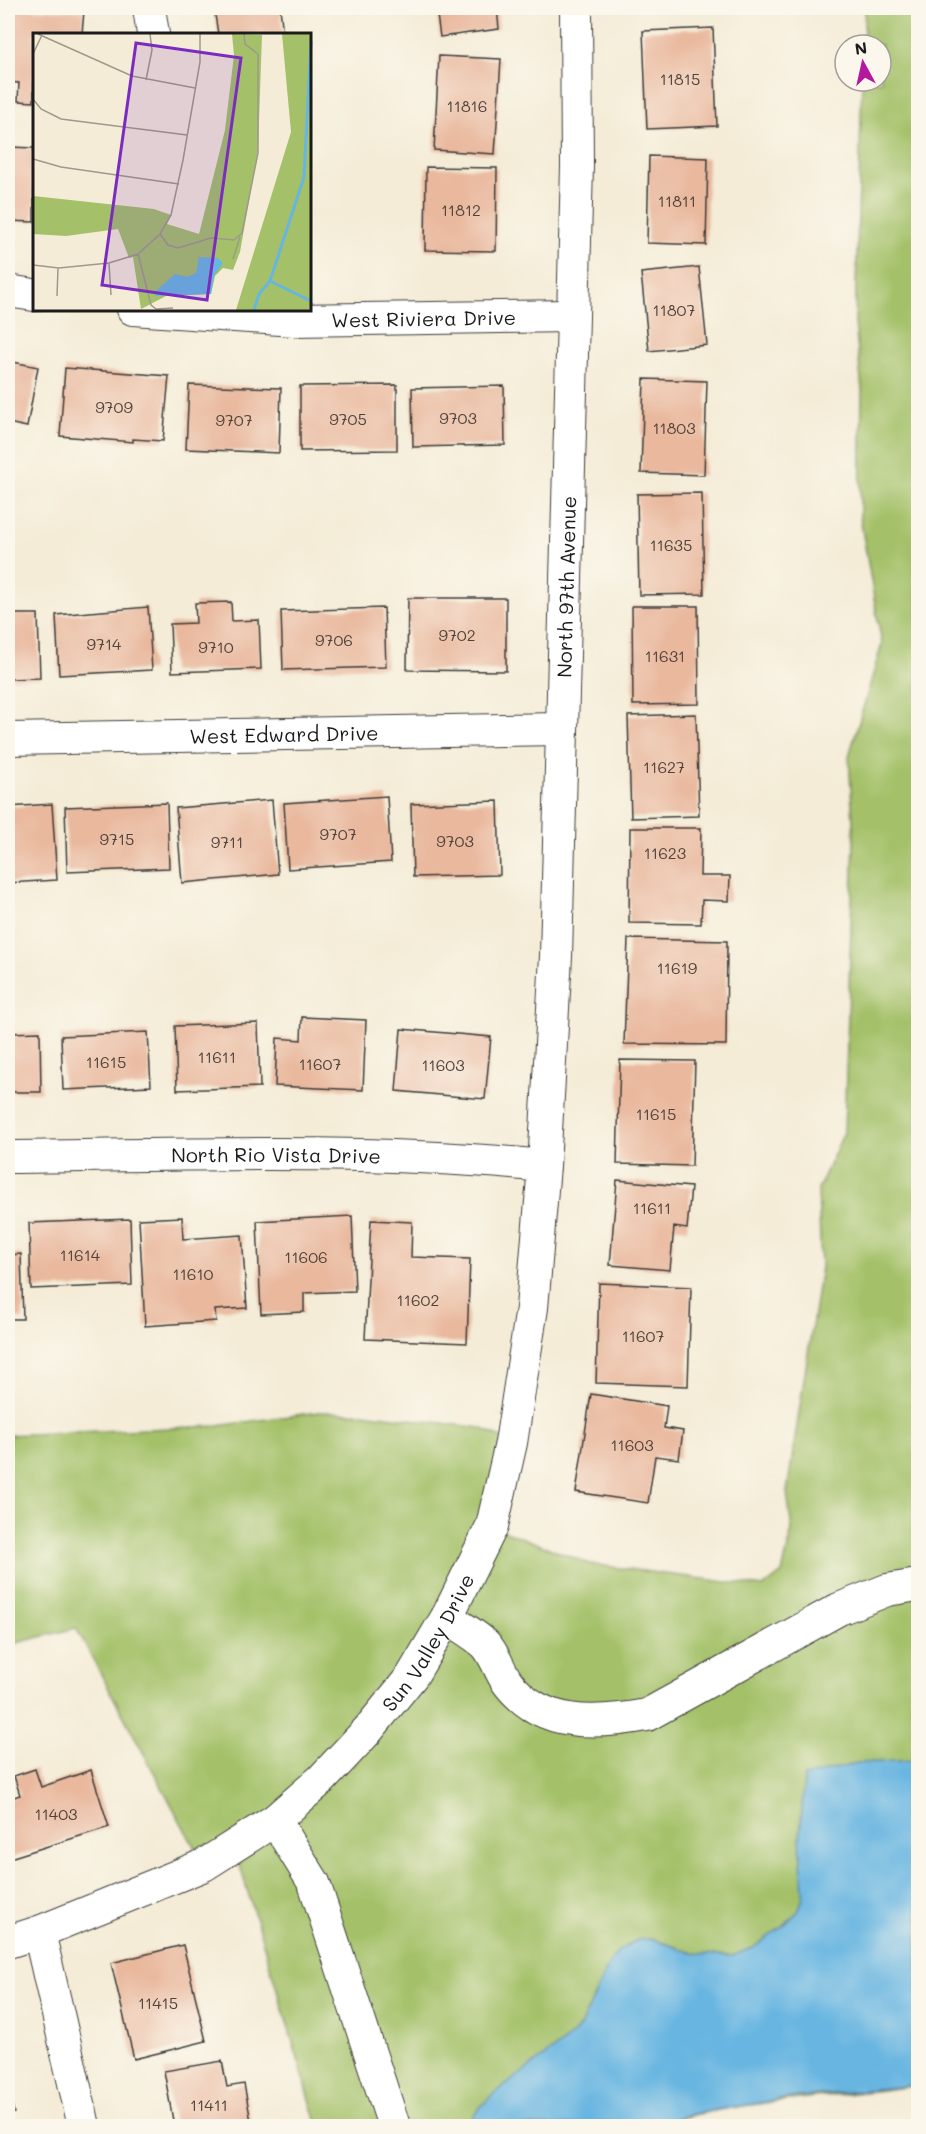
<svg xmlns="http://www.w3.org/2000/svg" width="926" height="2134" viewBox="0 0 926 2134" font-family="Mali,sans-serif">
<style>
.green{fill:#a4c169;stroke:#606e42;stroke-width:1.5}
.water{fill:#67b5e1;stroke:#42687e;stroke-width:1.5}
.building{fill:#e9b89d}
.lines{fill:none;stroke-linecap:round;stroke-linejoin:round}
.minor-casing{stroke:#3c3b38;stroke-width:34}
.minor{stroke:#fff;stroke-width:32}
.labels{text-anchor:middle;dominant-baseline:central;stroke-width:4.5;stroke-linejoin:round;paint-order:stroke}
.number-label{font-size:16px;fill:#4f433c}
.street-label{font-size:20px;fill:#1c1c1c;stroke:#fbf7ec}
.inset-river{fill:none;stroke:#67b5e1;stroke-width:3}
.inset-road{fill:none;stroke:#9e998c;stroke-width:1.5}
.view{fill:#7b2cbf;fill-opacity:0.15;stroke:#7b2cbf;stroke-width:3}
.inset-edge{fill:none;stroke:#1c1c1c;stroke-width:3}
</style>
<rect width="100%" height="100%" fill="#fbf7ec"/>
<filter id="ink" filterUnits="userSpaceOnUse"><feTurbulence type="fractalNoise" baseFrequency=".0167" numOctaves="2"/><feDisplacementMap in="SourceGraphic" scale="12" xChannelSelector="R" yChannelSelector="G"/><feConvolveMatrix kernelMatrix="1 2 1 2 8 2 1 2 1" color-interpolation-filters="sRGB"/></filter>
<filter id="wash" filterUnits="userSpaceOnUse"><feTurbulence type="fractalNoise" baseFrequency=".008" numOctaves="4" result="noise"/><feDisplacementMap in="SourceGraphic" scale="24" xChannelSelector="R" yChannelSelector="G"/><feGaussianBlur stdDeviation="1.35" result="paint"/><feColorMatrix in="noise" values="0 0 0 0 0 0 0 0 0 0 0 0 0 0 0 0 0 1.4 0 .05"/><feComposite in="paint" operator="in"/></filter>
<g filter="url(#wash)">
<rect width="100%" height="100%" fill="#f4ecd7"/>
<path class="green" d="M 865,8 L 918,8 L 918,2085 C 829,2099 739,2099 652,2126 L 318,2126 L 234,1846 L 204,1865 L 76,1628 L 8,1645 L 8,1435 L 217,1426 L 318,1412 L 362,1413 L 481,1428 L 511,1443 L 492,1526 L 590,1564 L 764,1587 L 782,1573 L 792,1530 L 787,1492 L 821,1267 L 818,1190 L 844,1132 L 854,840 L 849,756 L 882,644 L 860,517 L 862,390 L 855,323 L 862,81 L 881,81 L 881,45 L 863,45 Z"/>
<path class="water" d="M 918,1760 L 918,2085 L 791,2098 L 688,2115 L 652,2126 L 473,2126 L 473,2115 L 491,2096 L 569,2038 L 581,2025 L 609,1964 L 619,1950 L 637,1940 L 653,1939 L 693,1953 L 732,1956 L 754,1947 L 783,1926 L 799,1910 L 803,1896 L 800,1837 L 804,1777 L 857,1763 Z"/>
<g id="blocks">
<path class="building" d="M 8,8 L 84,11 L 82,34 L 34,34 L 34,102 L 18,101 L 19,83 L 8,82 Z
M 214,8 L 280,8 L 283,34 L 218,34 Z
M 436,8 L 497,8 L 499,29 L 440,37 Z
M 713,28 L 717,126 L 647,129 L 643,31 Z
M 439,56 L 501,59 L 495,154 L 434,150 Z
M 9,147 L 34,148 L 34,222 L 8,221 Z
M 649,156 L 708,158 L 706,245 L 647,243 Z
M 426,167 L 497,168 L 496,251 L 425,250 Z
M 699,267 L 707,345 L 649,351 L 641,273 Z
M 8,361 L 38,367 L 27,427 L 8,423 Z
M 65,368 L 169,376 L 163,441 L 133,439 L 133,442 L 60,436 Z
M 644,379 L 707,381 L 704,475 L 641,473 Z
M 189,385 L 281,388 L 279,453 L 186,449 Z
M 397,385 L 397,450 L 300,451 L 300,386 Z
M 504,386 L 505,445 L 413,447 L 412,388 Z
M 702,493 L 704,594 L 639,595 L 637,494 Z
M 408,598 L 506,598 L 506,671 L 407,670 Z
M 231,602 L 232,621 L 259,620 L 261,669 L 172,672 L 170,624 L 196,623 L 195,603 Z
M 632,606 L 698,606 L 699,704 L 633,705 Z
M 148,607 L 152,670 L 59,675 L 56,615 Z
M 384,608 L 386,667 L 283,670 L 281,611 Z
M 8,614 L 38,614 L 40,678 L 8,679 Z
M 696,714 L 699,816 L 631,818 L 628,716 Z
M 387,796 L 391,862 L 288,869 L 284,803 Z
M 272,800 L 278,874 L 182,883 L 176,808 Z
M 498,801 L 500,875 L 413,877 L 411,804 Z
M 167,803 L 169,868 L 67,872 L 65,807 Z
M 52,804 L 57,880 L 8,883 L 8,807 Z
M 630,828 L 701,828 L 700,876 L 730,876 L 729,901 L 702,900 L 701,924 L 629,923 Z
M 628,939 L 727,941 L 726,1045 L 624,1044 Z
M 302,1017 L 366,1020 L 363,1090 L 275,1086 L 277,1038 L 301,1040 Z
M 258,1023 L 260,1087 L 177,1090 L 175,1026 Z
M 401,1029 L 491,1037 L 485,1099 L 396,1091 Z
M 40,1032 L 41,1092 L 8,1092 L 8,1033 Z
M 148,1032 L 151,1086 L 63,1090 L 61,1036 Z
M 620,1060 L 695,1061 L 692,1166 L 617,1164 Z
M 617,1180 L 691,1187 L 687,1229 L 674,1227 L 670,1270 L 610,1265 Z
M 352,1216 L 355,1291 L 304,1293 L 304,1312 L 261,1314 L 257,1221 Z
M 182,1217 L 183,1239 L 242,1235 L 247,1308 L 215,1310 L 216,1321 L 145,1326 L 139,1219 Z
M 130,1219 L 132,1285 L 31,1289 L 29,1223 Z
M 371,1220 L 412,1222 L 411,1257 L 470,1259 L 467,1343 L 365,1339 Z
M 21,1254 L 23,1319 L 8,1319 L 8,1255 Z
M 599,1283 L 691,1287 L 688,1386 L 596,1383 Z
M 591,1394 L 667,1406 L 664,1428 L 683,1431 L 679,1459 L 655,1456 L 648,1503 L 576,1492 Z
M 35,1769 L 41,1787 L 91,1770 L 109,1827 L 10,1858 L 8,1849 L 8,1799 L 20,1795 L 14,1776 Z
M 183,1945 L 206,2041 L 134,2059 L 111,1963 Z
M 222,2061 L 227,2087 L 244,2084 L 251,2121 L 235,2124 L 236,2126 L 174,2126 L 164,2071 Z
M 8,2087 L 14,2113 L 8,2114 Z"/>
</g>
</g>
<g filter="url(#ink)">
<use href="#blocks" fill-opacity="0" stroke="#3c3b38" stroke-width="1.5"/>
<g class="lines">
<g class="minor-casing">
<g id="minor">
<path d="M 149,8 L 153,34"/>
<path d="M 8,291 L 34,295"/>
<path id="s1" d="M 133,309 L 294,320 L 571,316"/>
<path id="s2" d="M 8,739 L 560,729"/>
<path id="s3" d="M 8,1157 C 186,1155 365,1148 544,1166"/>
<path d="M 447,1617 C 459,1626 474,1634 485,1644 C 495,1654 499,1671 508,1683 C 542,1728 597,1724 647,1715 L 839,1609 L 887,1590 L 918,1585"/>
<path d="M 275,1820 L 314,1883 L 394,2126"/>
<path d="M 39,1932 L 84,2126"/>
<path id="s4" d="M 8,1942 L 39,1932 L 204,1865 L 275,1820 L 322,1779 L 368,1730 L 412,1676 L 447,1617 L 492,1526 L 511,1443 L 532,1308 L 544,1166 L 556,956 L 577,166 L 576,8"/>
</g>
</g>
<use href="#minor" class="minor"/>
</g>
</g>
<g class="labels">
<g class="number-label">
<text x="680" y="78">11815</text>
<text x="467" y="105">11816</text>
<text x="677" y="200">11811</text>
<text x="461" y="209">11812</text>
<text x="674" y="309">11807</text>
<text x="114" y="406">9709</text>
<text x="458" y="417">9703</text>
<text x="348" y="418">9705</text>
<text x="234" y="419">9707</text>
<text x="674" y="427">11803</text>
<text x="671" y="544">11635</text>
<text x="457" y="634">9702</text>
<text x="334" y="639">9706</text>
<text x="104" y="643">9714</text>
<text x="216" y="646">9710</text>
<text x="665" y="655">11631</text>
<text x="664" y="766">11627</text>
<text x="338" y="833">9707</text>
<text x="117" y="838">9715</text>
<text x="455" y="840">9703</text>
<text x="227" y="841">9711</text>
<text x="665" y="852">11623</text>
<text x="677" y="967">11619</text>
<text x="217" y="1056">11611</text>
<text x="106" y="1061">11615</text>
<text x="320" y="1063">11607</text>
<text x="443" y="1064">11603</text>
<text x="656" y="1113">11615</text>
<text x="652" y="1207">11611</text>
<text x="80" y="1254">11614</text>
<text x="306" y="1256">11606</text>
<text x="193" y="1273">11610</text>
<text x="418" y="1299">11602</text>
<text x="643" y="1335">11607</text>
<text x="632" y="1444">11603</text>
<text x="56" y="1813">11403</text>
<text x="158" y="2002">11415</text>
<text x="209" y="2104">11411</text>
</g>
<g class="street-label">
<text stroke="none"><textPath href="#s1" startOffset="291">West Riviera Drive</textPath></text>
<text stroke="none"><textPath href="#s4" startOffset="1608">North 97th Avenue</textPath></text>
<text stroke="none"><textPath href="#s2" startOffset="276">West Edward Drive</textPath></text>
<text stroke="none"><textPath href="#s3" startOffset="268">North Rio Vista Drive</textPath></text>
<text stroke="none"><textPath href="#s4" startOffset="531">Sun Valley Drive</textPath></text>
</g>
</g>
<g transform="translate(33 33)">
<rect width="278" height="278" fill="#f4ecd7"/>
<path d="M 199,1 L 229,2 L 225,117 L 207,219 L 200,237 L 190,235 L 182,243 L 178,261 L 133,263 L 108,276 L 100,224 L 96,225 L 85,196 L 33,203 L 0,201 L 0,163 L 121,176 L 138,182 L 134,191 L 166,201 L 192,97 L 201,22 ZM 249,1 L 277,1 L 277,277 L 203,277 L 258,99 Z" fill="#a4c169"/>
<path d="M 166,224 L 185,225 L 190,230 L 181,243 L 178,261 L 122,263 L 123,258 L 142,241 L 154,244 L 163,240 Z" fill="#67b5e1"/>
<path class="inset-river" d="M 237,248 L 278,268M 221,277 L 226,261 L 237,248 L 271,144 L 278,8"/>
<path class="inset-road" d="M 5,1 L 99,43 L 162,55M 0,21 L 9,2M 113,47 L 119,17 L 117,1M 0,66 L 8,76 L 28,86 L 154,102M 0,126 L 28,134 L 146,151M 127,201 L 135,212 L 145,215 L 178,205 L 201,207 L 209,200 L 225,120 L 225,21 L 212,11 L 211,1M 105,221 L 118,272 L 123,276 L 140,275M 200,226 L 207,204M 76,230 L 78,262M 0,232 L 26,235 L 76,230 L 105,221 L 127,201 L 138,182 L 150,127 L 167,29 L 167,1M 24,263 L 25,235"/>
<path class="view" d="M 103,10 L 208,25 L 174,267 L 69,252 Z"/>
<rect width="278" height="278" class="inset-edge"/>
</g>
<rect width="926" height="2134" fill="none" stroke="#fbf7ec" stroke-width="30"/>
<g transform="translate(863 63) rotate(352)"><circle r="28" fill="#fbf7ec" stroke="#a29f99" stroke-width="1.5"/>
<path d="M0-4.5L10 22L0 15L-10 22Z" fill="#b5179e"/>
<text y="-9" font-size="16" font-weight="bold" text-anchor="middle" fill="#1c1c1c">N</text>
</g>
</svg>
